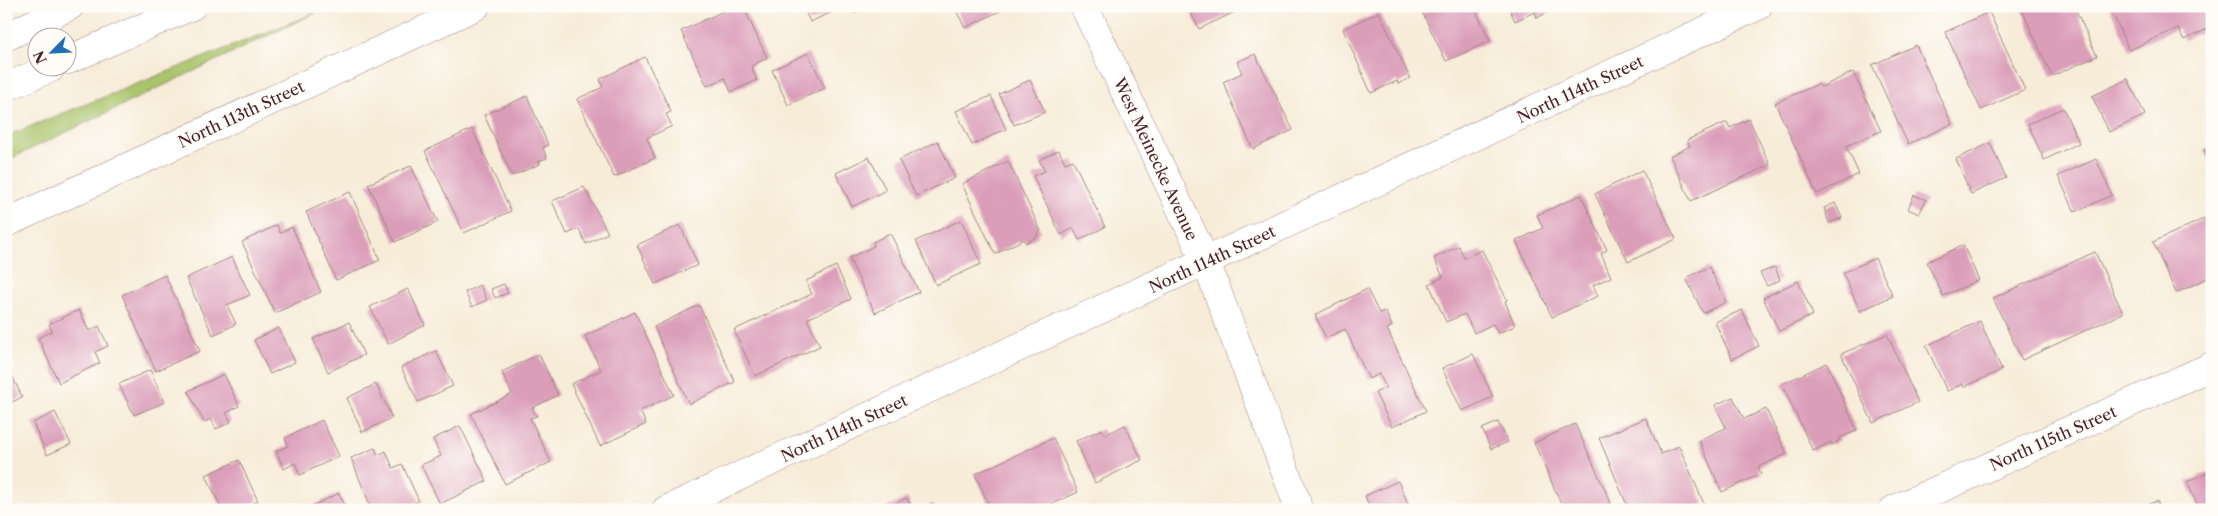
<svg xmlns="http://www.w3.org/2000/svg" width="2218" height="516" viewBox="0 0 2218 516" font-family="'Libre Caslon Text',serif">
<style>
.green{fill:#a9c46b;stroke:#7a724b}
.building{fill:#db9eb9}
.lines{fill:none;stroke-linecap:round;stroke-linejoin:round}
.minor-casing{stroke:#a08682;stroke-width:29}
.motorway-casing{stroke:#a08682;stroke-width:29}
.minor{stroke:#fff;stroke-width:28}
.motorway{stroke:#fff;stroke-width:28}
.labels{text-anchor:middle;dominant-baseline:central;stroke-width:4.5;stroke-linejoin:round;paint-order:stroke}
.street-label{font-size:16px;fill:#4a1f2b;stroke:#fdfcf7}
</style>
<rect width="100%" height="100%" fill="#fdfcf7"/>
<filter id="ink" filterUnits="userSpaceOnUse"><feTurbulence type="fractalNoise" baseFrequency=".02" numOctaves="2"/><feDisplacementMap in="SourceGraphic" scale="10" xChannelSelector="R" yChannelSelector="G"/><feConvolveMatrix kernelMatrix="1 2 1 2 8 2 1 2 1" color-interpolation-filters="sRGB"/></filter>
<filter id="wash" filterUnits="userSpaceOnUse"><feTurbulence type="fractalNoise" baseFrequency=".0096" numOctaves="4" result="noise"/><feDisplacementMap in="SourceGraphic" scale="20" xChannelSelector="R" yChannelSelector="G"/><feGaussianBlur stdDeviation="1.12" result="paint"/><feColorMatrix in="noise" values="0 0 0 0 0 0 0 0 0 0 0 0 0 0 0 0 0 1.4 0 .05"/><feComposite in="paint" operator="in"/></filter>
<g filter="url(#wash)">
<rect width="100%" height="100%" fill="#f7ecd8"/>
<path class="green" d="M 315,13 L 6,161 L 6,136 Z"/>
<g id="blocks">
<path class="building" d="M 734,6 L 743,6 L 767,58 L 751,66 L 757,80 L 731,92 L 725,78 L 707,86 L 681,31 Z
M 803,6 L 845,6 L 810,22 Z
M 851,6 L 868,6 L 854,13 Z
M 954,6 L 997,6 L 1000,11 L 965,28 Z
M 1196,6 L 1237,6 L 1239,10 L 1199,29 L 1189,9 Z
M 1419,6 L 1477,6 L 1480,11 L 1477,13 L 1490,41 L 1446,61 Z
M 1508,6 L 1548,6 L 1550,11 L 1537,18 L 1535,12 L 1515,21 Z
M 2020,6 L 2074,6 L 2097,56 L 2052,76 Z
M 2109,6 L 2212,6 L 2212,12 L 2208,14 L 2212,27 L 2184,40 L 2178,28 L 2129,50 Z
M 1379,12 L 1410,78 L 1398,84 L 1397,81 L 1371,93 L 1343,29 Z
M 1989,12 L 2025,90 L 1981,110 L 1945,32 Z
M 1916,45 L 1952,124 L 1908,144 L 1872,65 Z
M 808,53 L 825,88 L 788,105 L 772,70 Z
M 1255,54 L 1293,130 L 1253,149 L 1223,82 L 1242,73 L 1237,62 Z
M 645,57 L 671,112 L 666,114 L 672,126 L 647,138 L 655,158 L 614,177 L 577,99 L 603,87 L 600,79 Z
M 1853,72 L 1881,131 L 1846,146 L 1859,174 L 1817,194 L 1775,103 L 1818,84 L 1821,87 Z
M 2128,79 L 2145,115 L 2109,132 L 2092,96 Z
M 1030,80 L 1045,112 L 1014,125 L 999,94 Z
M 527,96 L 548,145 L 543,148 L 547,158 L 539,161 L 540,164 L 512,176 L 484,115 Z
M 991,96 L 1006,129 L 972,145 L 956,111 Z
M 2063,108 L 2079,143 L 2044,160 L 2028,124 Z
M 1749,119 L 1770,165 L 1691,201 L 1670,156 L 1690,146 L 1687,140 L 1727,122 L 1730,128 Z
M 472,129 L 511,211 L 464,233 L 425,151 Z
M 938,141 L 955,178 L 916,196 L 899,160 Z
M 1990,143 L 2006,178 L 1971,194 L 1956,159 Z
M 2212,146 L 2212,166 L 2204,150 Z
M 1059,150 L 1065,163 L 1073,160 L 1105,227 L 1079,240 L 1073,228 L 1061,235 L 1033,176 L 1045,171 L 1039,160 Z
M 869,157 L 886,190 L 852,207 L 836,173 Z
M 2096,159 L 2112,195 L 2075,212 L 2058,176 Z
M 1008,161 L 1041,231 L 1037,233 L 1038,236 L 1026,243 L 1024,239 L 995,254 L 962,184 Z
M 411,166 L 438,222 L 395,242 L 368,184 Z
M 1642,170 L 1676,239 L 1628,262 L 1595,194 Z
M 584,187 L 608,233 L 586,244 L 579,229 L 567,234 L 552,201 Z
M 350,192 L 380,260 L 336,280 L 306,212 Z
M 1581,195 L 1607,250 L 1601,253 L 1611,277 L 1593,285 L 1598,296 L 1552,317 L 1516,241 L 1543,228 L 1537,215 Z
M 1914,195 L 1926,200 L 1919,214 L 1908,209 Z
M 1835,203 L 1842,218 L 1829,223 L 1824,208 Z
M 2212,215 L 2212,276 L 2176,293 L 2153,242 Z
M 961,220 L 981,264 L 936,285 L 916,241 Z
M 277,225 L 280,233 L 292,227 L 321,292 L 275,313 L 242,242 Z
M 680,225 L 698,265 L 655,284 L 637,245 Z
M 890,233 L 919,292 L 875,313 L 849,258 L 874,246 L 873,242 Z
M 1963,245 L 1979,280 L 1943,296 L 1927,262 Z
M 1459,246 L 1464,258 L 1482,250 L 1507,300 L 1505,301 L 1515,326 L 1498,333 L 1493,324 L 1474,333 L 1465,314 L 1446,322 L 1429,284 L 1443,277 L 1434,258 Z
M 2095,252 L 2123,313 L 2022,360 L 1993,298 Z
M 232,257 L 250,295 L 227,305 L 236,324 L 213,335 L 186,278 Z
M 1875,258 L 1893,296 L 1860,311 L 1843,273 Z
M 836,266 L 851,299 L 807,319 L 820,346 L 755,376 L 734,330 L 812,294 L 806,281 Z
M 1709,267 L 1726,302 L 1703,313 L 1686,278 Z
M 1775,267 L 1780,280 L 1767,286 L 1760,273 Z
M 165,275 L 200,351 L 156,371 L 122,295 Z
M 1798,281 L 1813,315 L 1779,331 L 1763,298 Z
M 504,284 L 508,293 L 495,298 L 491,289 Z
M 480,285 L 487,300 L 472,307 L 465,292 Z
M 408,289 L 425,325 L 388,344 L 370,307 Z
M 1367,289 L 1379,313 L 1385,311 L 1392,326 L 1387,329 L 1426,411 L 1392,427 L 1375,393 L 1386,387 L 1379,374 L 1369,379 L 1345,329 L 1326,338 L 1315,315 Z
M 699,305 L 735,382 L 689,404 L 654,327 Z
M 79,310 L 89,331 L 99,326 L 108,346 L 95,352 L 100,363 L 59,383 L 38,338 L 52,331 L 49,324 Z
M 1742,310 L 1759,346 L 1732,359 L 1715,322 Z
M 635,312 L 674,395 L 640,411 L 646,424 L 600,446 L 571,384 L 601,370 L 585,336 Z
M 1980,321 L 2002,370 L 1964,387 L 1963,384 L 1947,391 L 1926,346 Z
M 349,322 L 364,355 L 328,372 L 313,339 Z
M 279,328 L 295,362 L 270,374 L 254,340 Z
M 1887,334 L 1918,402 L 1873,423 L 1841,354 Z
M 436,351 L 453,386 L 418,402 L 401,367 Z
M 539,354 L 558,395 L 532,408 L 537,416 L 530,418 L 551,462 L 505,484 L 471,414 L 512,394 L 502,372 Z
M 1473,354 L 1493,397 L 1462,411 L 1442,368 Z
M 6,363 L 22,397 L 6,405 Z
M 1827,363 L 1857,431 L 1839,438 L 1840,440 L 1832,445 L 1831,442 L 1813,451 L 1782,384 Z
M 150,370 L 165,402 L 134,415 L 119,384 Z
M 224,374 L 239,406 L 226,413 L 231,422 L 216,429 L 211,419 L 204,422 L 188,391 Z
M 376,384 L 392,418 L 362,432 L 347,398 Z
M 1733,397 L 1744,419 L 1766,409 L 1787,454 L 1758,467 L 1761,474 L 1722,492 L 1699,440 L 1726,428 L 1715,405 Z
M 55,412 L 71,444 L 47,455 L 33,423 Z
M 1646,418 L 1661,454 L 1679,446 L 1704,504 L 1689,510 L 1661,510 L 1659,506 L 1649,510 L 1629,510 L 1599,438 Z
M 322,420 L 339,456 L 300,475 L 295,463 L 284,469 L 276,451 L 288,446 L 285,438 Z
M 1498,422 L 1508,442 L 1491,449 L 1482,429 Z
M 1575,424 L 1611,503 L 1599,508 L 1600,510 L 1564,510 L 1534,443 Z
M 1125,425 L 1142,460 L 1095,483 L 1076,441 L 1102,429 L 1105,435 Z
M 460,426 L 487,481 L 440,504 L 421,465 L 441,456 L 433,439 Z
M 1053,438 L 1078,492 L 1040,510 L 991,510 L 975,474 Z
M 375,448 L 378,455 L 386,451 L 393,468 L 402,464 L 419,501 L 401,510 L 372,510 L 351,458 Z
M 239,460 L 258,501 L 239,510 L 222,510 L 206,475 Z
M 2212,470 L 2212,510 L 2200,510 L 2187,482 Z
M 1398,481 L 1411,510 L 1371,510 L 1365,496 Z
M 339,493 L 347,510 L 304,510 Z
M 907,498 L 913,510 L 881,510 Z
M 2157,501 L 2161,510 L 2123,510 L 2135,504 L 2137,509 Z
M 933,504 L 936,510 L 920,510 Z"/>
</g>
</g>
<g filter="url(#ink)">
<use href="#blocks" fill-opacity="0" stroke="#a08682" stroke-width="1"/>
<g class="lines">
<g class="minor-casing">
<path id="minor" d="M 1084,6 L 1206,262 L 1296,500 L 1298,510
M 6,223 L 476,6
M 666,510 L 1758,6
M 1893,510 L 2212,366"/>
</g>
<g class="motorway-casing">
<path id="motorway" d="M 6,37 L 70,6
M 68,60 L 192,6
M 6,87 L 51,68"/>
</g>
<use href="#minor" class="minor"/>
<use href="#motorway" class="motorway"/>
</g>
</g>
<g class="labels">
<g class="street-label">
<text transform="translate(1580 89) rotate(-25)">North 114th Street</text>
<text transform="translate(241 114) rotate(-25)">North 113th Street</text>
<text transform="translate(1156 159) rotate(65)">West Meinecke Avenue</text>
<text transform="translate(1212 259) rotate(-25)">North 114th Street</text>
<text transform="translate(844 428) rotate(-25)">North 114th Street</text>
<text transform="translate(2053 438) rotate(-24)">North 115th Street</text>
</g>
</g>
<rect width="2218" height="516" fill="none" stroke="#fdfcf7" stroke-width="25"/>
<g transform="translate(52 52) rotate(246)"><circle r="24" fill="#fdfcf7" stroke="#b5a4a5"/>
<path d="M0-4L9 19L0 12L-9 19Z" fill="#1f6fb2"/>
<text y="-8" font-size="14" font-weight="bold" text-anchor="middle" fill="#4a1f2b">N</text>
</g>
</svg>
